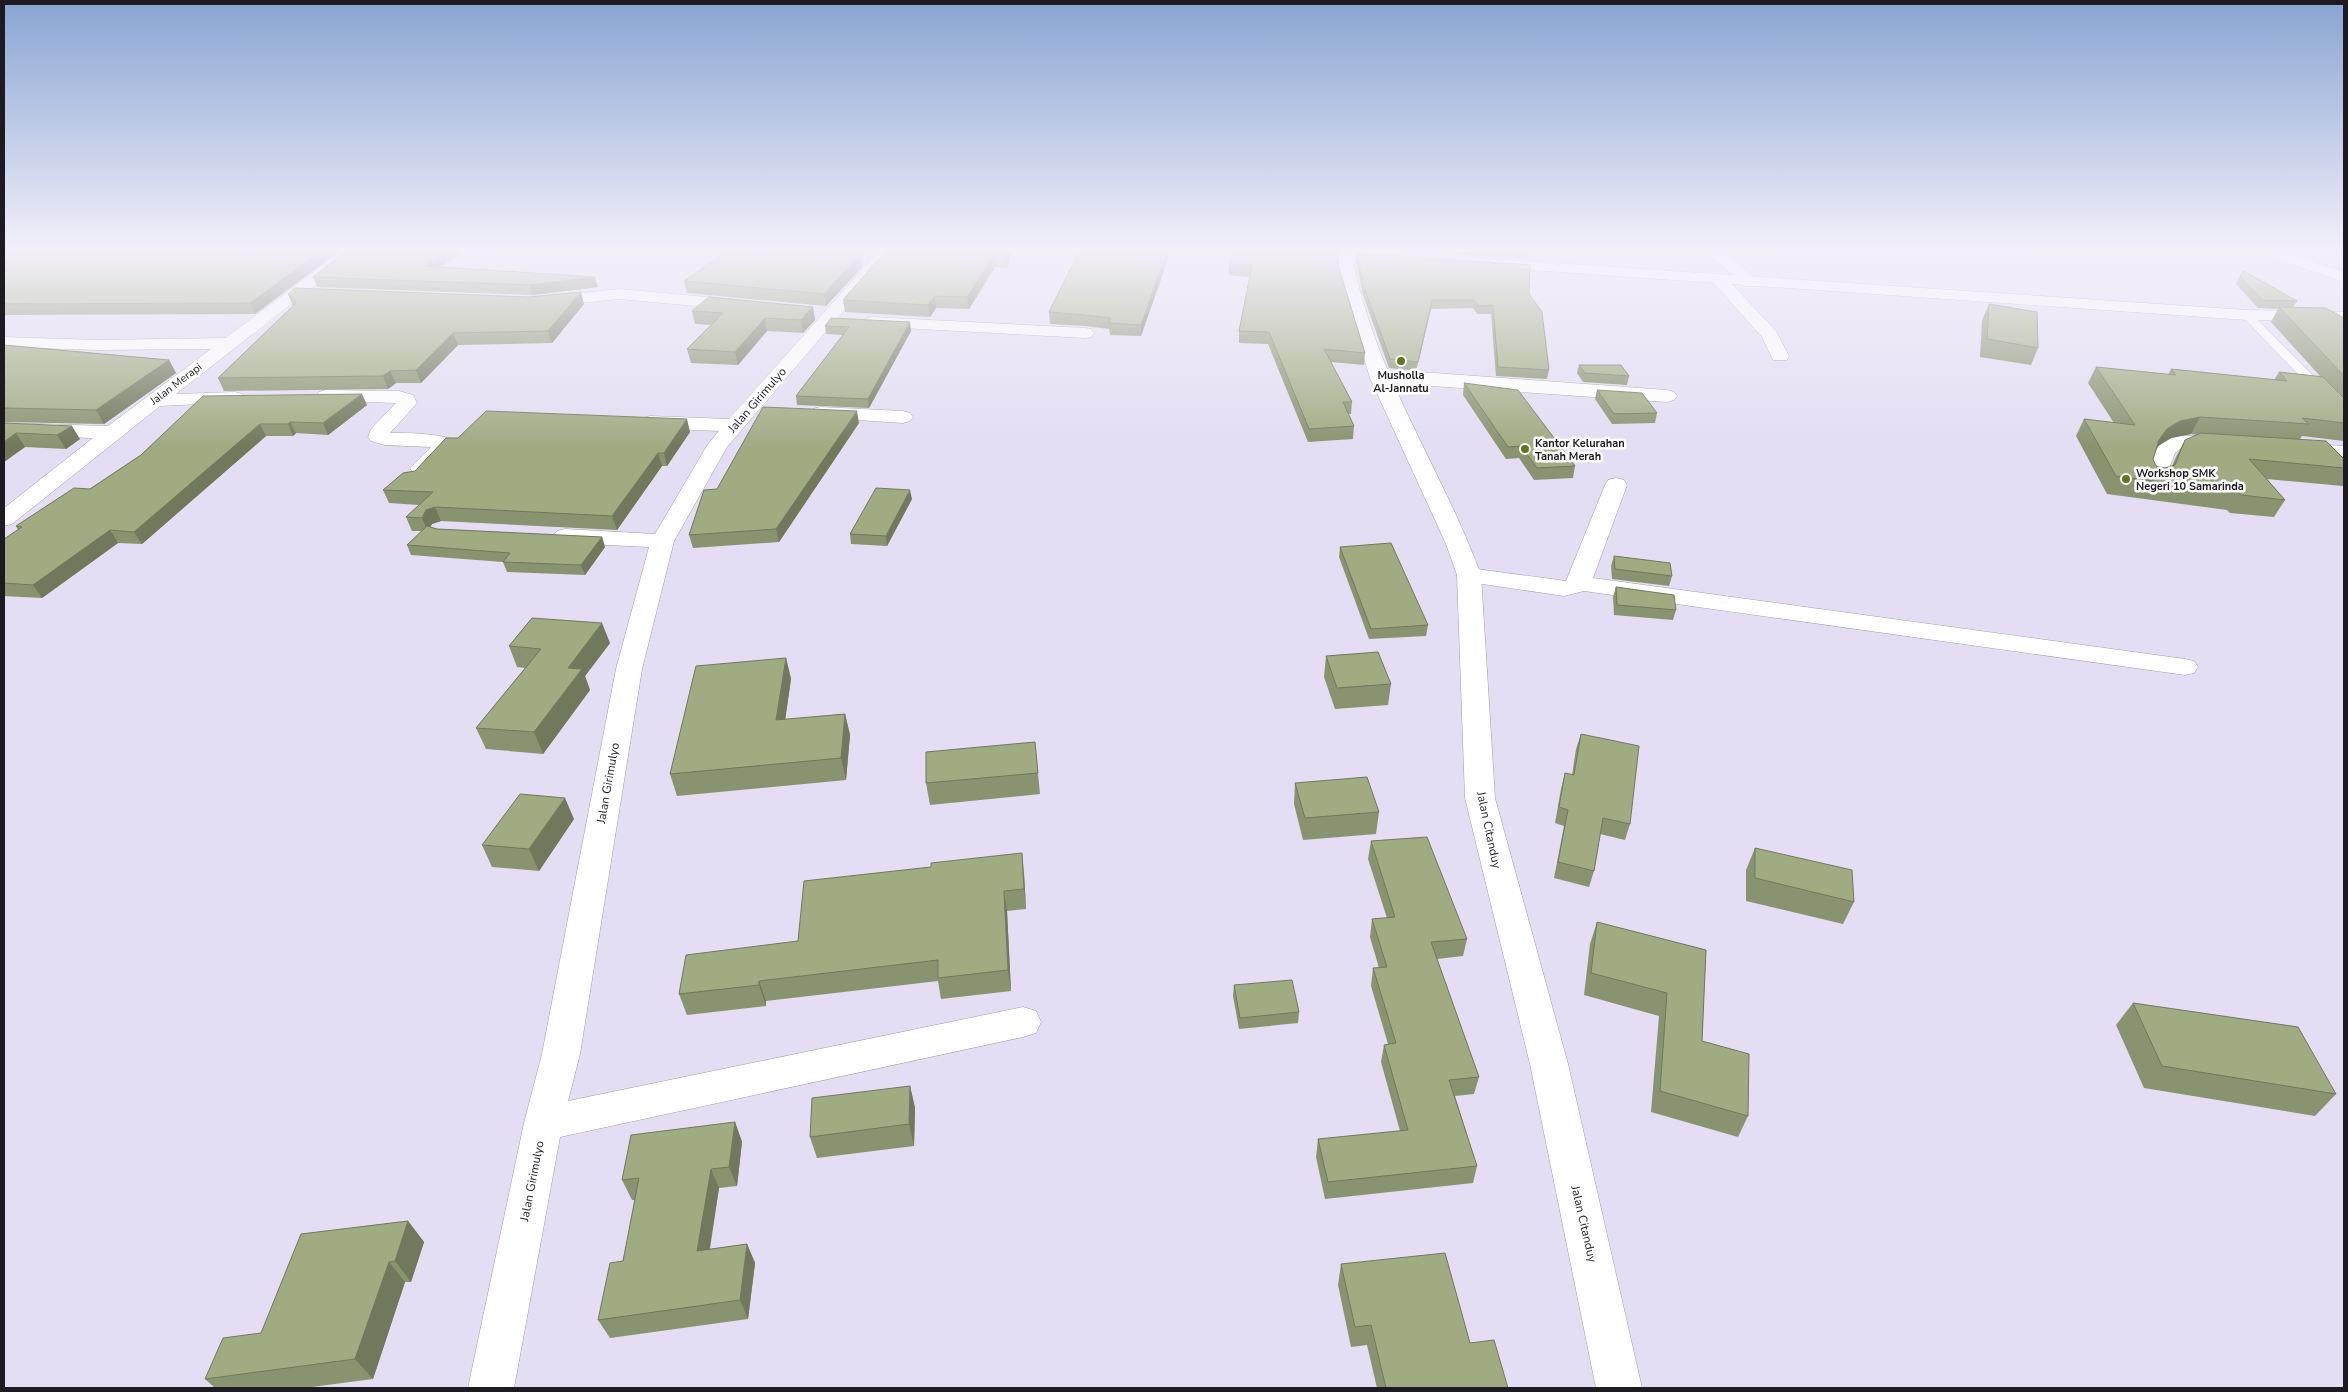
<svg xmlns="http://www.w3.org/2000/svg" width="2348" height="1392" viewBox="0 0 2348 1392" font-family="'Nunito Sans',sans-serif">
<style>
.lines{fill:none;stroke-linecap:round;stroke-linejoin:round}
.service-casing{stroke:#a09aaf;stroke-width:1}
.minor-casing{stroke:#a09aaf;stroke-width:1}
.tertiary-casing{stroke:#a09aaf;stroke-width:1}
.trunk-casing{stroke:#a09aaf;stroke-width:1}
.service{fill:#fff;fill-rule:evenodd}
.minor{fill:#fff;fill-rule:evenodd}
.tertiary{fill:#fff;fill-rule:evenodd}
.trunk{fill:#fff;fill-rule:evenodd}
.wall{fill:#8a9370;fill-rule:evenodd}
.shaded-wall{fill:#71785b}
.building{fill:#a1ab82;stroke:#71785b}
.poi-dot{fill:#64731e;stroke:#fff;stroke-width:2}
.labels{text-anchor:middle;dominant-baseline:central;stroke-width:5;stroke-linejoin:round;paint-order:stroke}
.far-poi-label{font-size:11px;font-weight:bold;fill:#1d1a22;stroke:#fff;text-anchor:start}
.far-street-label{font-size:11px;fill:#1d1a22;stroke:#fff}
.street-label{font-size:12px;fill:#1d1a22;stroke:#fff}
</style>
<rect width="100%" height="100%" fill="#e4ddf3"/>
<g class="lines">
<g class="service-casing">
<path id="service" d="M 2247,312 L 2251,313 L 2344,407 L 2344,418 L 2339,417 L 2243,317 L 2241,315 Z"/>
</g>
<g class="minor-casing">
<path id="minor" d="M 340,252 L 358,252 L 176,394 L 235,392 L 242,394 L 245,398 L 242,402 L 160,406 L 12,524 L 4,526 L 4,508 L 93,438 L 4,435 L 4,423 L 108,426 L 211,349 L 97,350 L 4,347 L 4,337 L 97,340 L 226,338 Z
M 878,252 L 894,252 L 727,447 L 674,541 L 642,669 L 580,1054 L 568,1101 L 1023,1007 L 1036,1011 L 1041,1022 L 1036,1033 L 1023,1037 L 560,1137 L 514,1388 L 468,1388 L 524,1123 L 542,1054 L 616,669 L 649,547 L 565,543 L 557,541 L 553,536 L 557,531 L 565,529 L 655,534 L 708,444 L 719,431 L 650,428 L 643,426 L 640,422 L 643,418 L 650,416 L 729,419 Z
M 1707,252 L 1725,252 L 1759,282 L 1757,286 L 1745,286 Z
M 2263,252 L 2286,252 L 2344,272 L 2344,282 L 2265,255 Z
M 1719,275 L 1725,277 L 1776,331 L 1789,356 L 1787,360 L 1773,360 L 1762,337 L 1711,280 L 1713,277 Z
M 619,289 L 740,300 L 746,301 L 749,305 L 746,309 L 740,310 L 619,299 L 545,307 L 539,306 L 536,302 L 539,298 L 545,297 Z
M 872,317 L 1085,328 L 1091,329 L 1094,333 L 1091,337 L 1085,338 L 866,326 L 863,322 L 866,318 Z
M 1380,372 L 1435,373 L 1667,390 L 1674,392 L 1677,396 L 1674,400 L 1667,402 L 1373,382 L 1370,378 L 1373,374 Z
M 326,390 L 399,391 L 413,395 L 417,403 L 390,433 C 411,433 431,433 452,439 L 455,445 C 446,458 430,477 413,473 L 410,468 L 431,447 L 385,445 L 371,441 L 368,437 L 371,429 L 396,403 L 319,400 L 316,396 L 319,392 Z
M 820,407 L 903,411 L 910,413 L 913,417 L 910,421 L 903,423 L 813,417 L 810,413 L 813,409 Z
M 2178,436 L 2201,436 L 2227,440 L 2230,444 L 2227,448 L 2220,450 L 2180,449 L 2175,453 L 2164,482 L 2156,484 L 2148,482 L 2145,477 C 2153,455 2153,443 2178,436 Z
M 2301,443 L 2344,446 L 2344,458 L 2294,453 L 2291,449 L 2294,445 Z
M 1616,478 L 1624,480 L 1627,485 L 1593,578 L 2185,659 L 2194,661 L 2198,667 L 2194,673 L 2185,675 L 1584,591 L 1564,596 L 1469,582 L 1460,580 L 1457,575 L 1460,570 L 1469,568 L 1566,581 L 1605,485 L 1608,480 Z"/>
</g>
<g class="tertiary-casing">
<path id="tertiary" d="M 1337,252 L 1352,253 C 1371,369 1441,466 1481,575 L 1495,798 L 1568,1064 L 1642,1388 L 1596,1388 L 1530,1064 L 1465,798 L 1457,575 L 1446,544 L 1370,378 L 1340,279 Z"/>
</g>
<g class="trunk-casing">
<path id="trunk" d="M 1320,252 L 1389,252 L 1399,254 L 1401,257 L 1393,262 L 1328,257 Z
M 1494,259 L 2247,310 L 2344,312 L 2344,322 L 2247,320 L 1488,267 L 1486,264 Z"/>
</g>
<use href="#service" class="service"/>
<use href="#minor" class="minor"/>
<use href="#tertiary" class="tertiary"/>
<use href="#trunk" class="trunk"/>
</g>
<path class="wall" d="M 4,252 L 338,252 L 255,314 L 4,315 Z
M 725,252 L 876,252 L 874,253 L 825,253 L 863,266 L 826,306 L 687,293 L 684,281 Z
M 885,252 L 1011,252 L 1007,268 L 995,267 L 969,309 L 936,308 L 930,317 L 845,312 L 843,300 Z
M 1079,252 L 1168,252 L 1168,259 L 1141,336 L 1110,335 L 1109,329 L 1085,326 L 1050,324 L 1049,312 Z
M 1424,252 L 1530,252 L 1529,259 Z
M 1356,253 L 1529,294 L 1549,370 L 1547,379 L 1496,376 L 1491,314 L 1477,314 L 1473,308 L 1431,309 L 1416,371 L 1389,368 L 1363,295 L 1356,261 Z
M 1229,264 L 1339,268 L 1365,353 L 1364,365 L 1331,362 L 1352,402 L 1351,414 L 1348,414 L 1354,426 L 1353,439 L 1308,442 L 1268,344 L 1239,343 L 1239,331 L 1250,277 L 1229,275 Z
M 442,267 L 598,287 L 532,295 L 317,287 L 313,277 Z
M 2240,276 L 2297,301 L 2293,307 L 2344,318 L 2344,441 L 2302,436 L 2300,439 L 2344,459 L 2344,484 L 2343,486 L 2267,479 L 2285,500 L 2274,517 L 2230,513 L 2227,510 L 2107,494 L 2076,436 L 2084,419 L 2114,423 L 2088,383 L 2096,367 L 2168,375 L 2171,369 L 2274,380 L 2279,372 L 2320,376 L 2271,322 L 2278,309 L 2258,308 L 2236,284 ZM 2191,434 L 2197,435 L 2185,440 L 2176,457 L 2172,466 L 2165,468 L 2156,466 L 2153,459 L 2158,446 L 2171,438 Z
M 288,294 L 584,304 L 552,343 L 458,345 L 421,383 L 396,383 L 388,389 L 224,391 L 218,378 L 293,306 Z
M 1989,304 L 2038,348 L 2031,365 L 1980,357 L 1982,320 Z
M 813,307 L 815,320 L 803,333 L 767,331 L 738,365 L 691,363 L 687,349 L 711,325 L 695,324 L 692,311 Z
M 825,326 L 911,331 L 869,408 L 797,405 L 796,396 L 843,335 L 826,334 Z
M 4,345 L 169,360 L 176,373 L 104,424 L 4,422 Z
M 1579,365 L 1629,376 L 1627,385 L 1583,382 L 1577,373 Z
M 1464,383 L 1575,466 L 1573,478 L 1534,480 L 1519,458 L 1506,459 L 1463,395 Z
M 1597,390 L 1657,413 L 1655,423 L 1612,424 L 1595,399 Z
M 203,396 L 367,405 L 328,435 L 296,433 L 293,436 L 266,436 L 142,544 L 118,543 L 42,598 L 4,596 L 4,539 L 18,530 L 16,526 L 90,489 L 141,455 Z
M 4,423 L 80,439 L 66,449 L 25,447 L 4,462 Z
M 859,423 L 779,542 L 693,548 L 689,535 L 717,489 Z
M 690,432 L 667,466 L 662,466 L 617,530 L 441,521 L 432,524 L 430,527 L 437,529 L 602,537 L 605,547 L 585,575 L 507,572 L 503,562 L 411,555 L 407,545 L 422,531 L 412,531 L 406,517 L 419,505 L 389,503 L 383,490 L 415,471 Z
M 912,499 L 887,546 L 851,544 L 850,534 Z
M 1340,547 L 1428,625 L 1426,636 L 1369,639 L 1339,557 Z
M 1614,556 L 1672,576 L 1669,586 L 1612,579 L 1611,566 Z
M 1616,587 L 1676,610 L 1673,620 L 1614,615 L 1613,597 Z
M 610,643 L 585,676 L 590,690 L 543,754 L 486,749 L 476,728 L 525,668 L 517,667 L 509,646 Z
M 1326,656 L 1391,684 L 1388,705 L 1335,709 L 1324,677 Z
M 786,658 L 791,679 L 785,720 L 845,714 L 850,735 L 846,780 L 677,796 L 670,774 Z
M 1581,734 L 1630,824 L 1625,840 L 1600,834 L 1594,871 L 1589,887 L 1554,878 L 1564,826 L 1555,823 L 1561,789 L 1565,773 L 1572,775 L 1576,749 Z
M 1035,742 L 1040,794 L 930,805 L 926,783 Z
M 1295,783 L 1379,812 L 1376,834 L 1303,840 L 1294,804 Z
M 574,819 L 539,871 L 492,867 L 482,845 Z
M 1371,841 L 1467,939 L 1463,956 L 1437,959 L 1479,1077 L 1474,1094 L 1455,1096 L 1477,1166 L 1473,1183 L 1325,1199 L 1316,1157 L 1318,1139 L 1400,1131 L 1381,1062 L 1384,1045 L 1388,1044 L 1371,986 L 1373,968 L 1379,968 L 1370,937 L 1372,919 L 1387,918 L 1368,859 Z
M 1755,848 L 1854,902 L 1843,924 L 1746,901 L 1746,870 Z
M 1024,874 L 1026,909 L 1007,911 L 1011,991 L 941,999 L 938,981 L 766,1001 L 766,1006 L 687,1015 L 679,994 L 798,941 Z
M 1597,922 L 1706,950 L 1702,1041 L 1748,1116 L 1738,1137 L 1651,1112 L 1659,1016 L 1584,995 L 1590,944 Z
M 1234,985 L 1299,1012 L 1298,1023 L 1239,1029 L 1233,996 Z
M 2133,1003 L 2336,1094 L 2315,1116 L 2144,1088 L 2116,1025 Z
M 910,1086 L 915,1108 L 914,1146 L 817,1158 L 810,1137 Z
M 735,1122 L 742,1142 L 737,1186 L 719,1188 L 710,1249 L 747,1244 L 755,1263 L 748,1319 L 610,1338 L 598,1320 L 623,1261 L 635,1200 L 632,1200 L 622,1180 Z
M 408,1221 L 424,1242 L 411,1282 L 405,1282 L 373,1379 L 304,1388 L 215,1388 L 205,1379 Z
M 1341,1264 L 1470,1343 L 1508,1388 L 1377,1388 L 1367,1345 L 1351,1347 L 1338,1285 Z"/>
<path class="shaded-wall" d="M 320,252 L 338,252 L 255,314 L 250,303 Z
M 444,252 L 462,252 L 429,276 L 425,266 Z
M 1007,252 L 1011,252 L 1007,268 L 1006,256 Z
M 1167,252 L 1168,252 L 1168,259 L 1141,336 L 1141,325 Z
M 861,254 L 863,266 L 826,306 L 824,294 Z
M 994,255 L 995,267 L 969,309 L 967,297 Z
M 595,277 L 598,287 L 532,295 L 529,285 Z
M 581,292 L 584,304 L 552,343 L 548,331 Z
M 935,296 L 936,308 L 930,317 L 928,305 Z
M 1432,300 L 1431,309 L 1416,371 L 1418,362 Z
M 813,307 L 815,320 L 803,333 L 801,320 Z
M 765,318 L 767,331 L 738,365 L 735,352 Z
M 910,322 L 911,331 L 869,408 L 868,399 Z
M 453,333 L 458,345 L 421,383 L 416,370 Z
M 169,360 L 176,373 L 104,424 L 96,410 Z
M 390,371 L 396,383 L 388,389 L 383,376 Z
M 362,394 L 367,405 L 328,435 L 323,423 Z
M 857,411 L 859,423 L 779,542 L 776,529 Z
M 2200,417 L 2191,434 L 2171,438 L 2158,446 L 2150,458 L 2159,440 L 2167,429 L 2180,421 Z
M 687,419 L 690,432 L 667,466 L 664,453 Z
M 290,422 L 296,433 L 293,436 L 288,424 Z
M 260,424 L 266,436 L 142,544 L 134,532 Z
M 72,426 L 80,439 L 66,449 L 57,435 Z
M 16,433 L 25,447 L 4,462 L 4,442 Z
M 658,453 L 662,466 L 617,530 L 612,516 Z
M 910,490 L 912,499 L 887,546 L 886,536 Z
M 435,507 L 441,521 L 432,524 L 428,532 L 422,518 L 426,510 Z
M 110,530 L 118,543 L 42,598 L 33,585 Z
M 602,537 L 605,547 L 585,575 L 581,565 Z
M 602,623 L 610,643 L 585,676 L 590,690 L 543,754 L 534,732 L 568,668 Z
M 786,658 L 791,679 L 782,742 L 776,720 Z
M 845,714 L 850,735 L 846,780 L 841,758 Z
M 565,798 L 574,819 L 539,871 L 529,849 Z
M 1022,853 L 1024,874 L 1026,909 L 1024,889 Z
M 1004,891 L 1007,911 L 1011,991 L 1008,970 Z
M 759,981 L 766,1001 L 766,1006 L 759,985 Z
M 910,1086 L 915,1108 L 914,1146 L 909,1124 Z
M 735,1122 L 742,1142 L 737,1186 L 729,1167 Z
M 711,1169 L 719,1188 L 706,1270 L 697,1251 Z
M 408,1221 L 424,1242 L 411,1282 L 395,1261 Z
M 747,1244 L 755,1263 L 748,1319 L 740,1300 Z
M 389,1262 L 405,1282 L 373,1379 L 355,1359 Z"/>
<path class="building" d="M 4,252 L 320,252 L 250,303 L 4,304 Z
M 344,252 L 444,252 L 425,266 L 595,277 L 529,285 L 313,277 Z
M 725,252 L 806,252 L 861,254 L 824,294 L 684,281 Z
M 885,252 L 1007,252 L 1006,256 L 994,255 L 967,297 L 935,296 L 928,305 L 843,300 Z
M 1079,252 L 1167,252 L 1141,325 L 1109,323 L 1111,318 L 1085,315 L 1049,312 Z
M 1233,252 L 1337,252 L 1339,268 L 1365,353 L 1324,349 L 1352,402 L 1343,402 L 1354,426 L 1309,429 L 1269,332 L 1239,331 L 1252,266 L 1229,264 Z
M 1356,253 L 1530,265 L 1529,294 L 1542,312 L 1549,370 L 1498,367 L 1493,305 L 1478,306 L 1474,300 L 1432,300 L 1418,362 L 1390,359 L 1364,287 Z
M 2244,271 L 2297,301 L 2262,300 L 2240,276 Z
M 295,288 L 528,297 L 581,292 L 548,331 L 453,333 L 416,370 L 390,371 L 383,376 L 218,378 L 296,303 L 288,294 Z
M 709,297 L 813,307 L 801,320 L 765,318 L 735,352 L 687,349 L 723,313 L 692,311 Z
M 1989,304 L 2037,312 L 2038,348 L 1987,339 Z
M 2279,307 L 2326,308 L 2344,318 L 2344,376 Z
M 831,318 L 910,322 L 868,399 L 796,396 L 849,327 L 825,326 Z
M 4,345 L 169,360 L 96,410 L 4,408 Z
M 1579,365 L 1621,365 L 1629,376 L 1585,373 Z
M 2096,367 L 2176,375 L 2171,369 L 2287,381 L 2279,372 L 2323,377 L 2344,398 L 2344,423 L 2302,418 L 2309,424 L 2200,417 L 2180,421 L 2167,429 L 2159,440 L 2153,459 L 2156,466 L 2165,468 L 2175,465 L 2185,440 L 2201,433 L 2326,441 L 2344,459 L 2344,468 L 2249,459 L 2285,500 L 2241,495 L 2238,492 L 2116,476 L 2084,419 L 2135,425 Z
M 1464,383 L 1518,390 L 1575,466 L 1537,468 L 1521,446 L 1508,447 Z
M 1597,390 L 1642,393 L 1657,413 L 1614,414 Z
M 362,394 L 323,423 L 290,422 L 288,424 L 260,424 L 134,532 L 110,530 L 33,585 L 4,583 L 4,539 L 22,527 L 16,526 L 74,488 L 90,489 L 141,455 L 203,396 Z
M 763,407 L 857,411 L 776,529 L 689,535 L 704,490 L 717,489 Z
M 486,411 L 687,419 L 664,453 L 658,453 L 612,516 L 435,507 L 426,510 L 422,518 L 406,517 L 433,492 L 383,490 L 403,473 L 415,471 L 446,438 L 458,438 Z
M 4,423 L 72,426 L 57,435 L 16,433 L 4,442 Z
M 876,488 L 910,490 L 886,536 L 850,534 Z
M 427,526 L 437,529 L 602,537 L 581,565 L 503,562 L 510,553 L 407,545 Z
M 1391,543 L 1428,625 L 1371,629 L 1340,547 Z
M 1614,556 L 1670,563 L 1672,576 L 1615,569 Z
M 1616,587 L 1674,595 L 1676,610 L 1617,605 Z
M 532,618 L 602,623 L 568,668 L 582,669 L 534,732 L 476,728 L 541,649 L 509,646 Z
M 1378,652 L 1391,684 L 1337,688 L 1326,656 Z
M 786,658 L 776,720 L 845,714 L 841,758 L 670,774 L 696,666 Z
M 1581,734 L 1639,746 L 1630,824 L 1603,818 L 1594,871 L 1558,862 L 1568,810 L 1559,807 L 1565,773 L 1574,775 Z
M 1035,742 L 1038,773 L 926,783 L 926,752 Z
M 1367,777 L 1379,812 L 1305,818 L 1295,783 Z
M 520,794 L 565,798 L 529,849 L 482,845 Z
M 1427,837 L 1467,939 L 1431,942 L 1479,1077 L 1449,1080 L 1477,1166 L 1328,1182 L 1318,1139 L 1408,1130 L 1384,1045 L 1396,1043 L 1373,968 L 1387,967 L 1372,919 L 1395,917 L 1371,841 Z
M 1755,848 L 1852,870 L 1854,902 L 1755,878 Z
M 1022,853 L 1024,889 L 1004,891 L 1008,970 L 938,978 L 938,960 L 759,981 L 759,985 L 679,994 L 686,955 L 798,941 L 804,881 L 931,867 L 931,863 Z
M 1597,922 L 1706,950 L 1702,1041 L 1749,1054 L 1748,1116 L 1660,1091 L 1667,993 L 1591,973 Z
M 1292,980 L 1299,1012 L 1240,1018 L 1234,985 Z
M 2133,1003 L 2298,1027 L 2336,1094 L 2162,1066 Z
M 910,1086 L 909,1124 L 810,1137 L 812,1098 Z
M 735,1122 L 729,1167 L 711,1169 L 697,1251 L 747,1244 L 740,1300 L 598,1320 L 610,1263 L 623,1261 L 639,1178 L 622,1180 L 631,1135 Z
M 408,1221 L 395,1261 L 389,1262 L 355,1359 L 205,1379 L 223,1338 L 261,1333 L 301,1234 Z
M 1445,1253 L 1470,1343 L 1494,1340 L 1508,1388 L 1386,1388 L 1371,1325 L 1355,1327 L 1341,1264 Z"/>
<linearGradient id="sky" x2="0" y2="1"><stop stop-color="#88a4d2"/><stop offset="0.56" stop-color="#f3f0fa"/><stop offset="1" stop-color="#f3f0fa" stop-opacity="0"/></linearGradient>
<rect width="2348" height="447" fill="url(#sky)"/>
<g class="poi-dot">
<circle cx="1401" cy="361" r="5"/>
<circle cx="1525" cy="449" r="5"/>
<circle cx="2126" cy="479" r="5"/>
</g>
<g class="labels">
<g class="far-poi-label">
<text x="1401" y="375" text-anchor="middle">Musholla<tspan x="1401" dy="13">Al-Jannatu</tspan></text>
<text x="1535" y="443">Kantor Kelurahan<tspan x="1535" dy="13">Tanah Merah</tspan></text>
<text x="2136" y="473">Workshop SMK<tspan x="2136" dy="13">Negeri 10 Samarinda</tspan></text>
</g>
<g class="far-street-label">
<text transform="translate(176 384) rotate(-37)">Jalan Merapi</text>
</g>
<g class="street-label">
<text transform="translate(757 400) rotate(-49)">Jalan Girimulyo</text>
<text transform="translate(608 783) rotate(-80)">Jalan Girimulyo</text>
<text transform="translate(1489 830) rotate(78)">Jalan Citanduy</text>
<text transform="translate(532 1181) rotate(-79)">Jalan Girimulyo</text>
<text transform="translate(1584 1224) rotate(77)">Jalan Citanduy</text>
</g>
</g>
<rect width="2348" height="1392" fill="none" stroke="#1d1a22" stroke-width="10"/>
</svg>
